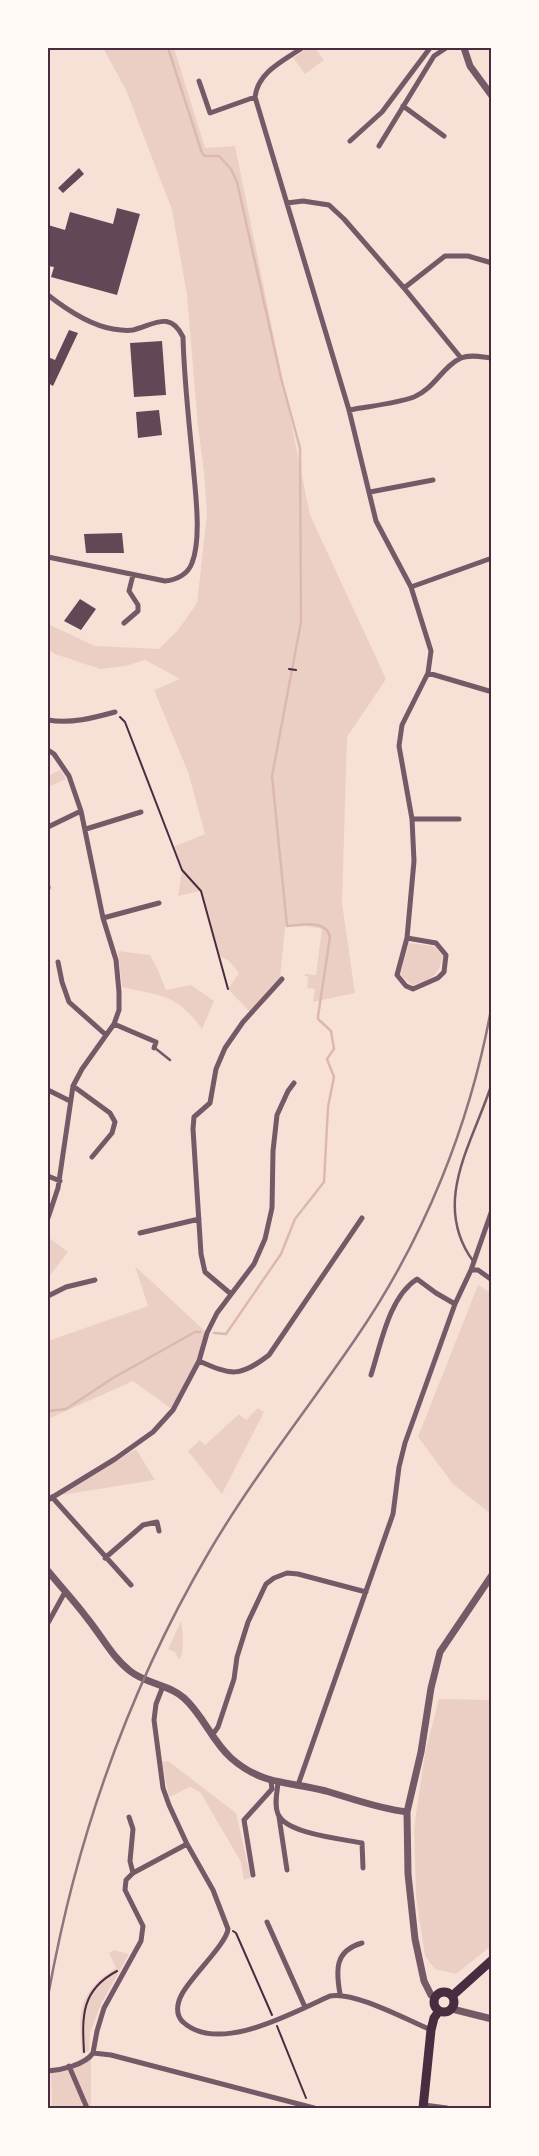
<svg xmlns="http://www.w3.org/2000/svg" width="539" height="2156" viewBox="0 0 539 2156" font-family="Signika,sans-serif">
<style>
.green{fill:#ebcfc5}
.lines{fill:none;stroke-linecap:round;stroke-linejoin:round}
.stream{stroke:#dcb8b0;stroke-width:2.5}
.building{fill:#644757}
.path{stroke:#4a2c40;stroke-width:2}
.service{stroke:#755966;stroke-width:2.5}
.minor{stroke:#755966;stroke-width:5}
.tertiary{stroke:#755966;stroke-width:7}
.primary{stroke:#4a2c40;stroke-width:9}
.rail{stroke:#8f747c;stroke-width:2.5}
.neatline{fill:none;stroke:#4a2c40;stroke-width:2}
</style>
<rect width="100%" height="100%" fill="#f7e1d7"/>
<path class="green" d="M 103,48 L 174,48 L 205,148 L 235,146 L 310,515 L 386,679 L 347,737 L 342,903 L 355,993 L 313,1002 L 315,989 L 307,988 L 308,977 L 305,976 L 305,974 L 316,975 L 322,929 L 307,926 L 285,927 L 280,979 L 251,1013 L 228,989 L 239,973 L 229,961 L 219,956 L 200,891 L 178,896 L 182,870 L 173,847 L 205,834 L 188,772 L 154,690 L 180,679 L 145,660 L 126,666 L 100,669 L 55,654 L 48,649 L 48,624 L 95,646 L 159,649 L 178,630 L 197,603 L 207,514 L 204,472 L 198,426 L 187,295 L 172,210 L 126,90 Z
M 308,48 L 315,48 L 324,60 L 305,74 L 293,58 Z
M 60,770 L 66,779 L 48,787 L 48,776 Z
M 409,943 L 434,946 L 443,956 C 438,978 431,978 412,986 L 400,974 Z
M 118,951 L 150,955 L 158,970 L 166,990 L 191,985 L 214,1001 L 202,1029 C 176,994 162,996 122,987 Z
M 48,1237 L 68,1252 L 48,1278 Z
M 135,1266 L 207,1333 L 199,1361 L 173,1410 L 133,1381 L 48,1419 L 48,1341 L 148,1306 Z
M 478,1285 L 491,1293 L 491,1514 L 453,1484 L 418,1437 Z
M 258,1408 L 264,1412 L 222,1494 L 188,1451 L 200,1440 L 205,1445 L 239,1414 L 246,1420 Z
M 136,1449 L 155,1480 L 61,1495 Z
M 181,1621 C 183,1631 185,1652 179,1660 L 175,1652 L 168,1649 Z
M 439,1699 L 491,1700 L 491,1946 L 456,1974 L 435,1969 L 425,1956 L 416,1896 L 414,1828 L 425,1753 Z
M 168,1761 L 236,1813 L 251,1878 L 244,1880 L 241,1862 L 200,1792 L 190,1787 L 169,1797 L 162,1762 Z
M 114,1950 L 128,1954 L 128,1956 L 102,2002 L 90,2033 L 89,2051 L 82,2054 C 78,2012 78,1992 116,1968 L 109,1953 Z
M 91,2057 L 91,2108 L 52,2108 L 51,2070 L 57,2070 Z"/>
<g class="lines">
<path class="stream" d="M 168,48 L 202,153 L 205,156 L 219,156 L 231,169 L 237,182 L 281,378 L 300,448 L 301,622 L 272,776 L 287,926 C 302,925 326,919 330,937 L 318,1016 L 318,1019 L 331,1031 L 334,1049 L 327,1059 L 334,1077 L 328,1107 L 324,1182 L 295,1219 L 281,1254 L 226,1334 L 214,1333
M 48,1411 L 66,1409 L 113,1378 L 195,1332 L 200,1332"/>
</g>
<path class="building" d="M 79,168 L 84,174 L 63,193 L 58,188 Z
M 117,208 L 140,214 L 117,295 L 51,277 L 54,267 L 48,266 L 48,225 L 65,230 L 70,212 L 113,224 Z
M 69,330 L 78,333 L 53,386 L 48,383 L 48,357 L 55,360 Z
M 162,341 L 166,395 L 134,397 L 130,343 Z
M 159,410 L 162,435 L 138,438 L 136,412 Z
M 122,533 L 124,553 L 86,553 L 84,534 Z
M 80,599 L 96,609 L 81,630 L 64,621 Z"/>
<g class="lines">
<path class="path" d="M 289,669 L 296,670
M 120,717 L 125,722 L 182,870 L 201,891 L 228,989
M 233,1931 L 236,1933 L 272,2015
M 277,2026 L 306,2098
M 84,2052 C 82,2016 81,1990 117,1971"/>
<path class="service" d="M 155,1048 L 170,1060
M 473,1261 C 431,1203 472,1144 491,1086"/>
<path class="minor" d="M 302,48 C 283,61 258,72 255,97 L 349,410 L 376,521 L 411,587 L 431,651 L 428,673 L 402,725 L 399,746 L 412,819 L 414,861 L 407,938 L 436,943 L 446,955 L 444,972 L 438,978 L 413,989 L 406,986 L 397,975 L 407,938
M 199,81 L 210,113 L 255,97
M 403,106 L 444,136
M 350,141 L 382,112 L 430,48
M 379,146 L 434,56 L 446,48
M 287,203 L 303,201 L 329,205 L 344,219 L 404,288 L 461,358
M 404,288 L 445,256 L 468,256 L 492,263
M 48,295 C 67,310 89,325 113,329 C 119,330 127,331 133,330 C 154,325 170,310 183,337 C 184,379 189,422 193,464 C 195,490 202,538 192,563 C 188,574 177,580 165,581 L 48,557
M 349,410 C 370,406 394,404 414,397 C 434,389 443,366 461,358 C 470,354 482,357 492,358
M 370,492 L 433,480
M 411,587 L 492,558
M 124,623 L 138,611 L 138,605 L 129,591 L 133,575
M 428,673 L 489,691
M 48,720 C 71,724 93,718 115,712
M 48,750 L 54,754 L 69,776 L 81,811 L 103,918 L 116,960 L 119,992 L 119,1010 L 114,1024 L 82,1069 L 73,1086 L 58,1188 L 48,1218
M 412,819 L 459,819
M 48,827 L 81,811
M 86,829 L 141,812
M 48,887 L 48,888
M 103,918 L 159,903
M 58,962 L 62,982 L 69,1002 L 106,1035
M 114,1024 L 156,1042 L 154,1048
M 73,1086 L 110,1113 L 115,1122 L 112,1133 L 92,1157
M 48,1090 L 70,1101
M 48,1176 L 60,1181
M 140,1233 L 199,1219
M 471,1270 L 478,1270 L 492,1280
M 231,1294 L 205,1272 L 201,1254 L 193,1129 L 194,1117 L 210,1103 L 216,1069 L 225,1048 L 243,1022 L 282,979
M 48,1296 L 66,1287 L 95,1280
M 199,1361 C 231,1375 239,1378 269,1355 L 362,1218
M 371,1375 C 381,1344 389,1297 417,1279 L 436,1293 L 455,1304
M 52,1497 L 131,1585
M 48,1500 L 115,1459 L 153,1432 L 173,1410 L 199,1361 L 207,1333 L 217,1313 L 254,1264 L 265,1239 L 272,1208 L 273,1151 L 277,1115 L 288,1091 L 294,1083
M 105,1558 L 143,1525 L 157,1522 L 159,1531
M 48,1623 L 65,1592
M 163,1686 L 156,1704 L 154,1720 L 163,1788 L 169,1805 L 187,1844 L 213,1890 L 228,1929 C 227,1943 191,1977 182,1994 C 177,2003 175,2015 183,2022 C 219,2055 294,2012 330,1996 C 354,1991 407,2020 431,2030
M 213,1734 L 218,1727 L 234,1679 L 237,1657 L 248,1622 L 266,1584 L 274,1578 L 287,1573 L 298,1574 L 366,1592
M 278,1783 C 277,1793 274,1805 278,1814 C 286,1834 343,1839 362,1843 L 363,1868
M 298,1785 L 393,1514 L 399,1467 L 405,1443 L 455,1304 L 471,1270 L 492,1210
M 279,1817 L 287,1870
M 133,1873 L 187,1844
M 253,1875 L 244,1820 L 272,1789 L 271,1781
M 267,1922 L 305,2007
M 340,1994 C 336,1971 334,1951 362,1943
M 93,2053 L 97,2031 L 104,2008 L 141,1941 L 143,1926 L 125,1890 L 126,1880 L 133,1873 L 130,1861 L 133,1829 L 129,1817
M 69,2066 L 87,2108
M 48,2071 C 61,2070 85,2065 93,2053 L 111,2055 L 314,2108
M 424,2105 L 447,2108"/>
<path class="tertiary" d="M 464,48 L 470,66 L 492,96
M 48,1571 C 61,1587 75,1602 87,1618 C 101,1635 112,1657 130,1671 C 146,1684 168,1684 184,1698 C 203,1715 212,1741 231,1758 C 263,1786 288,1781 326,1791 C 353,1799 380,1809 407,1812
M 435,1998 L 431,1995 L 424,1981 L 415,1939 L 408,1874 L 407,1812 L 421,1752 L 431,1688 L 440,1652 L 492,1575
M 452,2009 L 492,2019"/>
<path class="primary" d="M434 2002a10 10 0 1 1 20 0a10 10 0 1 1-20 0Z
M 452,1996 L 492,1960
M 423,2108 L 431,2030 L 434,2018 L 439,2011"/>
<path class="rail" d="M 48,1996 C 55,1958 63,1920 73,1882 C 103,1768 149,1654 209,1552 C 253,1477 307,1410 356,1338 C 424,1239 471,1123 492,1004"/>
</g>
<rect width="539" height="2156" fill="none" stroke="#fffaf5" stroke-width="98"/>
<rect x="49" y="49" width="441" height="2058" class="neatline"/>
</svg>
